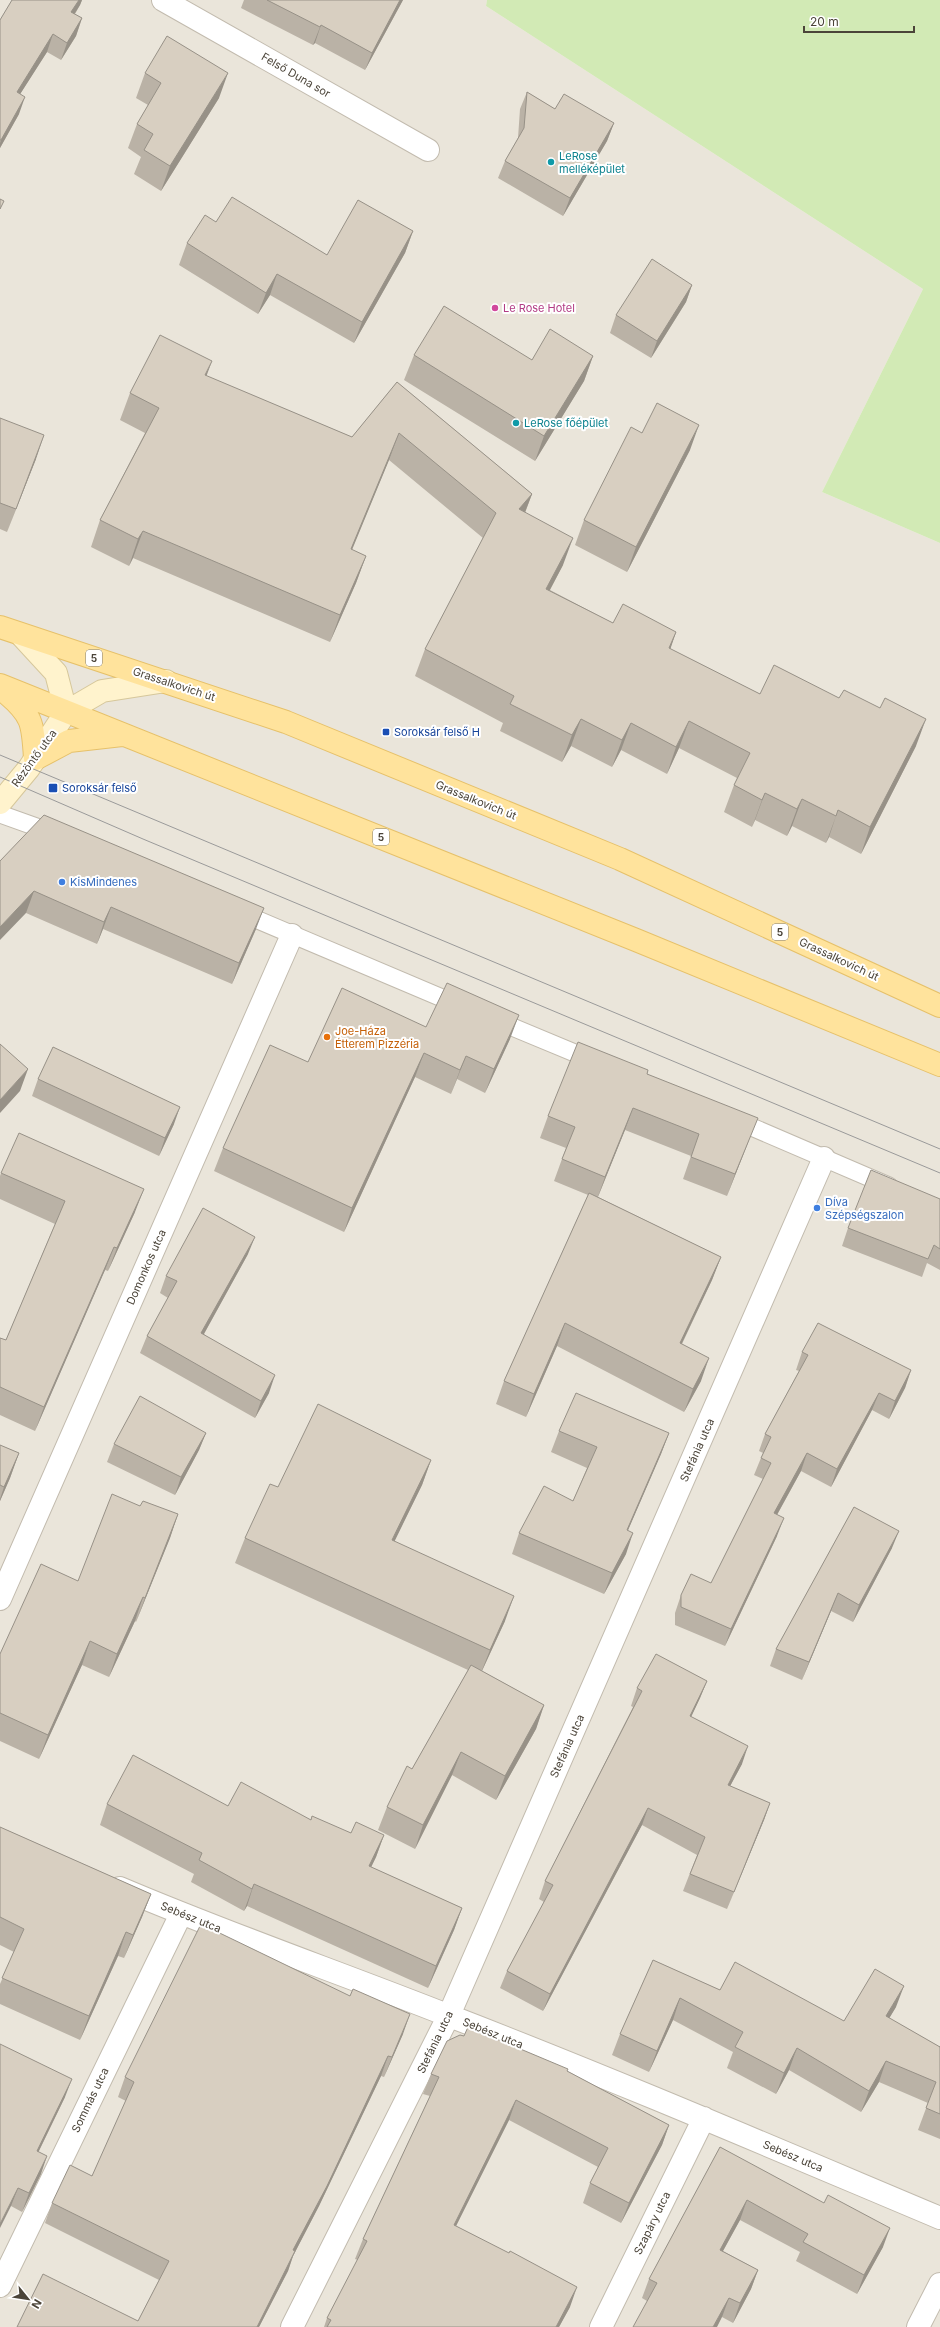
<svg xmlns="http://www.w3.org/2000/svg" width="940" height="2327" viewBox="0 0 940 2327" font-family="Inter,sans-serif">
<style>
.residential{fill:#eae5da}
.green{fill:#d2eab5}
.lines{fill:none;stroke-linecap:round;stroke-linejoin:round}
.lane-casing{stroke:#c2bbae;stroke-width:19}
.street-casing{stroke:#c2bbae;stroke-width:24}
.secondary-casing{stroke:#d6c79b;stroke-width:24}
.primary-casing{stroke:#e6c16a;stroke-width:24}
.lane{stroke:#fff;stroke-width:17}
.street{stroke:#fff;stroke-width:22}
.secondary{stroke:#fff3cd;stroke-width:22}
.primary{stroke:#ffe39c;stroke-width:22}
.tram{stroke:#9a9a9a;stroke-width:1}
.wall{fill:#bab2a6}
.shaded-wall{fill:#979187}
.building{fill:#d8cfc1;stroke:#979187}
.culture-dot{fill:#0f9aa8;stroke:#fff;stroke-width:1.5}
.hotel-dot{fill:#d1479c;stroke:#fff;stroke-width:1.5}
.transit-dot{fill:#1a4fb4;stroke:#fff;stroke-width:1.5}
.shop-dot{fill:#3f7fe0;stroke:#fff;stroke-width:1.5}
.food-dot{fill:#e8710a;stroke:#fff;stroke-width:1.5}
.labels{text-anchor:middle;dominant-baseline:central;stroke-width:4;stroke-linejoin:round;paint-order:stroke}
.shield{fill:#fff;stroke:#817c74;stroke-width:1}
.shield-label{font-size:10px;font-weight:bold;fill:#4b4439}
.street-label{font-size:11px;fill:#4b4439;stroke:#fff}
.culture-label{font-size:11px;fill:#0d838f;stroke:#fff;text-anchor:start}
.hotel-label{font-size:11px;fill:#b23c85;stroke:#fff;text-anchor:start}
.transit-label{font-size:11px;fill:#164399;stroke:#fff;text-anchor:start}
.shop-label{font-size:11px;fill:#366cbe;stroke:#fff;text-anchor:start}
.food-label{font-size:11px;fill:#c56008;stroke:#fff;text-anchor:start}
</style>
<rect width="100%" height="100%" fill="#f6f3ec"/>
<path class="residential" d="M 0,0 L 487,0 L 486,6 L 923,289 L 822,492 L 940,543 L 940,2327 L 0,2327 Z"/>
<path class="green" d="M 487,0 L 940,0 L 940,543 L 822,492 L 923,289 L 486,6 Z"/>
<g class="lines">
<g class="lane-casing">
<path id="lane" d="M 0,814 L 56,834
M 239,912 L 461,1006
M 493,1019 L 594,1061
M 733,1119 L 889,1186"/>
</g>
<g class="street-casing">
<path id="street" d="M 163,0 L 428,150
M 0,1599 L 292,935
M 120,1888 C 228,1934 338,1972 447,2015 C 613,2079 776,2149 940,2218
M 0,2286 L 181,1914
M 292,2327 L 449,2015 L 824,1158
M 601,2327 L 704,2118
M 918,2327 L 940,2284"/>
</g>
<g class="secondary-casing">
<path id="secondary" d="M 21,635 L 56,673 L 66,712
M 0,803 L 29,768 L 66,712 L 102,691 L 166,681"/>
</g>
<g class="primary-casing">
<path id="primary" d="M 0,627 L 286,722 L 620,859 L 940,1006
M 0,685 L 636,940 L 940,1065
M 5,692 C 33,715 33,724 35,759 L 69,741 L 122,735"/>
</g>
<use href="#lane" class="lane"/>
<use href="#street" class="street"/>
<use href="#secondary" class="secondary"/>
<use href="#primary" class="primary"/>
<path class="tram" d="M 0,755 L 940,1149
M 0,777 L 143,839 L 940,1173"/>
</g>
<path class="wall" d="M 12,0 L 82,0 L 80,5 L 75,14 L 82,18 L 76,36 L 61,60 L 47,52 L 20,94 L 19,114 L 0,148 L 0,20 Z
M 244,0 L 403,0 L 365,70 L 315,43 L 313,45 L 241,8 Z
M 145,73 L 219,98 L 161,191 L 134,174 L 141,157 L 128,148 L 137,124 L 148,105 L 136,98 Z
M 527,92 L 555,109 L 614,123 L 607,141 L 563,216 L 498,178 L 505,161 L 518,138 L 520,109 Z
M 216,222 L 327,255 L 413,231 L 405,253 L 354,343 L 270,295 L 258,314 L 179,265 L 187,243 Z
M 692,285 L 686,302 L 651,358 L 610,333 L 616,315 Z
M 414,355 L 532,360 L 593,356 L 584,381 L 535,461 L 404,380 Z
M 206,376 L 352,437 L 397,382 L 532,494 L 525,513 L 563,565 L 550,590 L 613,623 L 676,632 L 670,649 L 760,694 L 916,746 L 861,854 L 829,837 L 826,843 L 792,826 L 787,836 L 755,820 L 752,827 L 724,812 L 734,785 L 737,778 L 679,748 L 667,774 L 621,750 L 612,767 L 571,746 L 562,762 L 500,731 L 503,723 L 415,676 L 425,649 L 483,538 L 389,460 L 352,550 L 366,556 L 356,583 L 330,642 L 133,558 L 129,566 L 91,547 L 100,520 L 145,433 L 120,420 L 130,393 Z
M 0,418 L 36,459 L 7,532 L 0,529 Z
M 642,433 L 690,450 L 627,572 L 575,545 L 584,520 Z
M 0,861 L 256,929 L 232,984 L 103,929 L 97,944 L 26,913 Z
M 426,1027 L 510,1039 L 485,1093 L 457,1079 L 451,1094 L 415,1077 L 344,1232 L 214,1171 L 223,1148 L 308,1062 Z
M 647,1074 L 749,1140 L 727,1196 L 683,1179 L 691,1156 L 625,1130 L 598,1197 L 721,1257 L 712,1280 L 682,1344 L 701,1381 L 684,1412 L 557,1346 L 526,1417 L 496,1404 L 504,1381 L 588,1195 L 554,1181 L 566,1148 L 540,1138 L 548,1116 Z
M 38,1079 L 174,1124 L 159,1156 L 32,1096 Z
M 1,1173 L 135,1212 L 108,1271 L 105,1270 L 35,1431 L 0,1415 L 0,1338 L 6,1340 L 55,1224 L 0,1199 L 0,1176 Z
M 940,1199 L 940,1270 L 927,1263 L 922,1277 L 842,1246 L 848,1228 Z
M 248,1254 L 204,1334 L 269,1393 L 255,1418 L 140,1353 L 147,1336 L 168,1298 L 160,1293 L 166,1276 Z
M 802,1352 L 911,1370 L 905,1388 L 889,1419 L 872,1410 L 831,1487 L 801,1471 L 777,1515 L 777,1536 L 725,1646 L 675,1625 L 675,1613 L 681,1595 L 711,1583 L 763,1479 L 754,1475 L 763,1453 L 759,1451 L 765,1434 L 799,1371 L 796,1370 Z
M 559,1431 L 669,1433 L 661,1454 L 628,1530 L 626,1554 L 604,1594 L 512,1554 L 519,1533 L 573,1501 L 587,1468 L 551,1452 Z
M 206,1433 L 199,1450 L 175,1495 L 107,1462 L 114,1444 Z
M 0,1445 L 19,1453 L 10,1478 L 0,1501 Z
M 431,1460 L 422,1485 L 394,1541 L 505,1621 L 482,1671 L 544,1705 L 536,1729 L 496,1800 L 452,1775 L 415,1849 L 378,1830 L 387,1807 L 412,1769 L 468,1670 L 235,1563 L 245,1538 L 278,1487 Z
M 140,1506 L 178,1514 L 170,1538 L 136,1622 L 135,1621 L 109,1677 L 82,1665 L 39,1759 L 0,1741 L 0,1654 L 78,1581 Z
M 854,1507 L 892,1548 L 853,1622 L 831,1611 L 802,1680 L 770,1666 L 776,1649 Z
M 707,1681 L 700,1698 L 691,1717 L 742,1764 L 730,1786 L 770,1803 L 764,1820 L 727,1909 L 683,1891 L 697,1855 L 642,1825 L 543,2011 L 500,1988 L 507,1971 L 544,1902 L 539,1899 L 545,1881 L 633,1707 L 631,1706 L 637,1688 Z
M 107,1804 L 228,1806 L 311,1820 L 351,1833 L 384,1835 L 376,1857 L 371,1867 L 462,1908 L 454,1930 L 428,1988 L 247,1906 L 244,1911 L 191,1882 L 194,1874 L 100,1825 Z
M 0,1827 L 151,1894 L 142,1917 L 124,1958 L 118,1956 L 80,2040 L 0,2004 L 0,1984 L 14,1952 L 0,1945 Z
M 653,1960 L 720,1990 L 844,2021 L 896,2007 L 889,2018 L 940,2047 L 940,2046 L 940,2139 L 918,2130 L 928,2103 L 879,2082 L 861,2112 L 789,2070 L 776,2094 L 727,2068 L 733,2052 L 673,2020 L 649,2072 L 612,2055 L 620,2034 Z
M 403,2034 L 384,2077 L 381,2076 L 319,2206 L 293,2256 L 288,2271 L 259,2327 L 17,2327 L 138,2321 L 159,2280 L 45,2223 L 52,2203 L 92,2176 L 126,2101 L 118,2097 L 125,2077 Z
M 464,2036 L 567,2071 L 669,2125 L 662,2145 L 621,2223 L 583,2203 L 590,2183 L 598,2167 L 509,2120 L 456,2226 L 570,2307 L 559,2327 L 324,2327 L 327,2318 L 358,2260 L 355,2259 L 363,2239 L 430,2096 L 423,2094 L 431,2074 Z
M 0,2044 L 65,2097 L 39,2151 L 41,2174 L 22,2212 L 11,2206 Z
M 720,2147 L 883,2247 L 857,2294 L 796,2261 L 800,2252 L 740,2220 L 723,2251 L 758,2270 L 751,2289 L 733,2323 L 722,2317 L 647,2301 L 642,2298 L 649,2279 Z"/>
<path class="shaded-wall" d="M 79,0 L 82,0 L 80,5 L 65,29 L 71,12 Z
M 400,0 L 403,0 L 365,70 L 372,53 Z
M 82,18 L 76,36 L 61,60 L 67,43 Z
M 321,25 L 315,43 L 313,45 L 320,27 Z
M 53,34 L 47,52 L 10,110 L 17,92 Z
M 228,73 L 219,98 L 161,191 L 170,166 Z
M 25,97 L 19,114 L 0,148 L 0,143 L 1,140 Z
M 614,123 L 607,141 L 563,216 L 570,198 Z
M 413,231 L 405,253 L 354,343 L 362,322 Z
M 277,274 L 270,295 L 258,314 L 266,293 Z
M 692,285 L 686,302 L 651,358 L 657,341 Z
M 593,356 L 584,381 L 535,461 L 544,436 Z
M 212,361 L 202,388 L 205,375 Z
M 699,425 L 690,450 L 627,572 L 636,547 Z
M 399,433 L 389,460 L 341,576 L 351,549 Z
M 44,435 L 36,459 L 7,532 L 16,509 Z
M 532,494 L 522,520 L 519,509 Z
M 143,531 L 133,558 L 129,566 L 138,539 Z
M 573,538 L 563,565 L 536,616 L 546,589 Z
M 366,556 L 356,583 L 330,642 L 340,615 Z
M 676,632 L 667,659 L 669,648 Z
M 581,719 L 571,746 L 562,762 L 572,735 Z
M 926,719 L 916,746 L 861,854 L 870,827 Z
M 689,721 L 679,748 L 667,774 L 676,747 Z
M 631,723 L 621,750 L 612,767 L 622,740 Z
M 765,793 L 755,820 L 752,827 L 762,800 Z
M 802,799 L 792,826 L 787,836 L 797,809 Z
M 838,810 L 829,837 L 826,843 L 836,816 Z
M 34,891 L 26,913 L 0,940 L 0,927 Z
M 111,907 L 103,929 L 97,944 L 104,922 Z
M 264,908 L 256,929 L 232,984 L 239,963 Z
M 519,1015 L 510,1039 L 485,1093 L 494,1069 Z
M 424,1053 L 415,1077 L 344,1232 L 352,1208 Z
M 466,1056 L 457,1079 L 451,1094 L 460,1070 Z
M 28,1069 L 20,1091 L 0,1113 L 0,1100 Z
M 180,1107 L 174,1124 L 159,1156 L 165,1138 Z
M 633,1108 L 625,1130 L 597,1199 L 605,1177 Z
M 758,1118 L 749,1140 L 727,1196 L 735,1174 Z
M 144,1189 L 135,1212 L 108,1271 L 117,1248 Z
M 255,1237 L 248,1254 L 195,1350 L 201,1333 Z
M 114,1247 L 105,1270 L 35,1431 L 44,1407 Z
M 721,1257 L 712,1280 L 671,1366 L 680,1343 Z
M 565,1323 L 557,1346 L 526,1417 L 534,1394 Z
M 709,1358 L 701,1381 L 684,1412 L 693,1389 Z
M 911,1370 L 905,1388 L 889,1419 L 895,1401 Z
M 275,1375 L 269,1393 L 255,1418 L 261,1401 Z
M 879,1393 L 872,1410 L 831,1487 L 837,1469 Z
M 206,1433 L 199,1450 L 175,1495 L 181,1477 Z
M 669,1433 L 661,1454 L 619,1551 L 627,1530 Z
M 19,1453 L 10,1478 L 0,1501 L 0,1499 L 4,1487 Z
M 807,1453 L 801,1471 L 768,1531 L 774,1513 Z
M 431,1460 L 422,1485 L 383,1565 L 392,1540 Z
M 178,1514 L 170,1538 L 136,1622 L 145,1598 Z
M 784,1518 L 777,1536 L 725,1646 L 731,1629 Z
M 899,1531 L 892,1548 L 853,1622 L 859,1605 Z
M 633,1533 L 626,1554 L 604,1594 L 612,1573 Z
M 838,1593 L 831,1611 L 802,1680 L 809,1662 Z
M 514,1596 L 505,1621 L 480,1675 L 490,1650 Z
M 143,1597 L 135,1621 L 109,1677 L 117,1654 Z
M 90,1641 L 82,1665 L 39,1759 L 48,1735 Z
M 707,1681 L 700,1698 L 683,1734 L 690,1716 Z
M 544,1705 L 536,1729 L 496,1800 L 505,1776 Z
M 748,1746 L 742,1764 L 721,1803 L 728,1785 Z
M 461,1752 L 452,1775 L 415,1849 L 423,1825 Z
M 770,1803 L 764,1820 L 727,1909 L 734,1892 Z
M 648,1808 L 642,1825 L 543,2011 L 550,1994 Z
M 384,1835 L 376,1857 L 361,1888 L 369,1866 Z
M 254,1884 L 247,1906 L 244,1911 L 252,1889 Z
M 151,1894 L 142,1917 L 124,1958 L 133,1935 Z
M 462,1908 L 454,1930 L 428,1988 L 436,1966 Z
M 126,1932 L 118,1956 L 80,2040 L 89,2016 Z
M 904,1986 L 896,2007 L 878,2037 L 886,2016 Z
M 680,1998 L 673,2020 L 649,2072 L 657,2051 Z
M 410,2014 L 403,2034 L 384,2077 L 392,2057 Z
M 797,2048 L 789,2070 L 776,2094 L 784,2073 Z
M 388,2056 L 381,2076 L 319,2206 L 293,2256 L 288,2271 L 259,2327 L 257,2327 L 293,2250 Z
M 886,2061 L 879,2082 L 861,2112 L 869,2091 Z
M 72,2079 L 65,2097 L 30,2169 L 37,2151 Z
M 516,2100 L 509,2120 L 446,2246 L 454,2225 Z
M 669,2125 L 662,2145 L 621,2223 L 629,2203 Z
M 47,2156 L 41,2174 L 22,2212 L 29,2193 Z
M 18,2188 L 11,2206 L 0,2228 L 0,2224 Z
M 747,2200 L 740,2220 L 713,2269 L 720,2250 Z
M 890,2228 L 883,2247 L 857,2294 L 864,2275 Z
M 758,2270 L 751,2289 L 733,2323 L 740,2303 Z
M 577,2287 L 570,2307 L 559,2327 L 556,2327 Z
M 729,2298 L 722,2317 L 717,2327 L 713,2327 Z"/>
<path class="building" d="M 12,0 L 79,0 L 71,12 L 82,18 L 67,43 L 53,34 L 17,92 L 25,97 L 1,140 L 0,140 L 0,20 Z
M 267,0 L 400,0 L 372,53 L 321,25 L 320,27 Z
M 167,36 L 228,73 L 170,166 L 144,150 L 153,134 L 137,124 L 161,83 L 145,73 Z
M 527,92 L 555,109 L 564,94 L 614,123 L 570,198 L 505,161 L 524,128 Z
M 232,197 L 327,255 L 358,200 L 413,231 L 362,322 L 277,274 L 266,293 L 187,243 L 205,215 L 216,222 Z
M 0,199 L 4,201 L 0,209 Z
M 652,259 L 692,285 L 657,341 L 616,315 Z
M 444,306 L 532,360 L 550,329 L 593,356 L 544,436 L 414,355 Z
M 160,335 L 212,361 L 205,375 L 352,437 L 397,382 L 532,494 L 519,509 L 573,538 L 546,589 L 613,623 L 623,604 L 676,632 L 669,648 L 760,694 L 774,665 L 839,698 L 844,690 L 880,708 L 885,698 L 926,719 L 870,827 L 838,810 L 836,816 L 802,799 L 797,809 L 765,793 L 762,800 L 734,785 L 750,753 L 689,721 L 676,747 L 631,723 L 622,740 L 581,719 L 572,735 L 510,704 L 514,696 L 425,649 L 496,513 L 399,433 L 351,549 L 366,556 L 340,615 L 143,531 L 138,539 L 100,520 L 159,408 L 130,393 Z
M 657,403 L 699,425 L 636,547 L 584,520 L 631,427 L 642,433 Z
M 0,418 L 44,435 L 16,509 L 0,503 Z
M 44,815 L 264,908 L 239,963 L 111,907 L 104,922 L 34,891 L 0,927 L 0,861 Z
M 447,983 L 519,1015 L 494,1069 L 466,1056 L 460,1070 L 424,1053 L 352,1208 L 223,1148 L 270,1045 L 308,1062 L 342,988 L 426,1027 Z
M 578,1042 L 648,1070 L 647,1074 L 758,1118 L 735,1174 L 691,1157 L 699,1134 L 633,1108 L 605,1177 L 562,1159 L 575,1127 L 548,1116 Z
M 0,1044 L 28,1069 L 0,1100 Z
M 53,1047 L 180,1107 L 165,1138 L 38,1079 Z
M 19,1133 L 144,1189 L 117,1248 L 114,1247 L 44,1407 L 0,1387 L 0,1338 L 6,1340 L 65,1201 L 1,1173 Z
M 871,1170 L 940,1199 L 940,1249 L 934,1245 L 928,1259 L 848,1228 Z
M 589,1193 L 721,1257 L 680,1343 L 709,1358 L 693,1389 L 565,1323 L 534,1394 L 504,1381 Z
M 203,1208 L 255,1237 L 201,1333 L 275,1375 L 261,1401 L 147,1336 L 177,1281 L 166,1276 Z
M 818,1323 L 911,1370 L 895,1401 L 879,1393 L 837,1469 L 807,1453 L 774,1513 L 784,1518 L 731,1629 L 681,1607 L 681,1595 L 691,1574 L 711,1583 L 771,1463 L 761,1458 L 771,1437 L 765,1434 L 808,1355 L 802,1352 Z
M 576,1393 L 669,1433 L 627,1530 L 633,1533 L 612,1573 L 519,1533 L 544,1486 L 573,1501 L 597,1447 L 559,1431 Z
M 140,1396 L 206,1433 L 181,1477 L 114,1444 Z
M 318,1404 L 431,1460 L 392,1540 L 514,1596 L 490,1650 L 245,1538 L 270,1484 L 278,1487 Z
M 0,1445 L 19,1453 L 4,1487 L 0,1485 Z
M 112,1494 L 140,1506 L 143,1501 L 178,1514 L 145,1598 L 143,1597 L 117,1654 L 90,1641 L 48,1735 L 0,1713 L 0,1654 L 41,1564 L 78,1581 Z
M 854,1507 L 899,1531 L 859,1605 L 838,1593 L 809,1662 L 776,1649 Z
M 656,1654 L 707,1681 L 690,1716 L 748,1746 L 728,1785 L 770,1803 L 734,1892 L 690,1874 L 705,1837 L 648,1808 L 550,1994 L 507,1971 L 553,1885 L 545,1881 L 642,1691 L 637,1688 Z
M 471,1665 L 544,1705 L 505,1776 L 461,1752 L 423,1825 L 387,1807 L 407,1766 L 412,1769 Z
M 133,1755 L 228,1806 L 241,1782 L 311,1820 L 312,1816 L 351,1833 L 356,1822 L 384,1835 L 369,1866 L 462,1908 L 436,1966 L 254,1884 L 252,1889 L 199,1860 L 202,1853 L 107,1804 Z
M 0,1827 L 151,1894 L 133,1935 L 126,1932 L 89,2016 L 2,1978 L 24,1929 L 0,1917 Z
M 201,1924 L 350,1996 L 353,1989 L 410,2014 L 392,2057 L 388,2056 L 327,2186 L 293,2250 L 295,2251 L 257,2327 L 17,2327 L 43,2274 L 138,2321 L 169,2261 L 52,2203 L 70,2165 L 92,2176 L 134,2082 L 125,2077 Z
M 653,1960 L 720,1990 L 735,1962 L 844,2021 L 875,1969 L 904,1986 L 886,2016 L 940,2047 L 940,2046 L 940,2114 L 926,2108 L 936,2082 L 886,2061 L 869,2091 L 797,2048 L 784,2073 L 735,2047 L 743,2032 L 680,1998 L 657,2051 L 620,2034 Z
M 468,2027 L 568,2069 L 567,2071 L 669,2125 L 629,2203 L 590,2183 L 608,2148 L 516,2100 L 454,2225 L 509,2253 L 510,2251 L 577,2287 L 556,2327 L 327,2327 L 331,2320 L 327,2318 L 367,2241 L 363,2239 L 439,2077 L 431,2074 L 447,2041 L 460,2035 L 464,2036 Z
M 0,2044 L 72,2079 L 37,2151 L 47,2156 L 29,2193 L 18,2188 L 0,2224 Z
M 720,2147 L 824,2203 L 828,2195 L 890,2228 L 864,2275 L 803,2242 L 808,2234 L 747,2200 L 720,2250 L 758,2270 L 740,2303 L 729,2298 L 713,2327 L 633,2327 L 657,2283 L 649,2279 Z"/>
<g class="culture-dot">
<circle cx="551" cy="162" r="4"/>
<circle cx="516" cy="423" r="4"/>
</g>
<circle class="hotel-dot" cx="495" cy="308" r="4"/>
<g class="transit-dot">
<rect x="382" y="728" width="8" height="8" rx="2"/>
<rect x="48" y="783" width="10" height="10" rx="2"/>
</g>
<g class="shop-dot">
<circle cx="62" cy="882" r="4"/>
<circle cx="817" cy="1208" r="4"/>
</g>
<circle class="food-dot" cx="327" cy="1037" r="4"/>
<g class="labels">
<g class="shield">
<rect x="86" y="650" width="16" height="16" rx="3"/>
<rect x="373" y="829" width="16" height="16" rx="3"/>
<rect x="772" y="924" width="16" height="16" rx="3"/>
</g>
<g class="shield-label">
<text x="94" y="658">5</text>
<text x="381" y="837">5</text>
<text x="780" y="932">5</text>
</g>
<g class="street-label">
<text transform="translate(296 75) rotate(30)">Felső Duna sor</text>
<text transform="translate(174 684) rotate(18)">Grassalkovich út</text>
<text transform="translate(34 758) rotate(-54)">Rézöntő utca</text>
<text transform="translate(476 800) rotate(22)">Grassalkovich út</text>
<text transform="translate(839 959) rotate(25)">Grassalkovich út</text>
<text transform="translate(146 1267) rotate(-66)">Domonkos utca</text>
<text transform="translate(697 1450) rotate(-66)">Stefánia utca</text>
<text transform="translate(567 1746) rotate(-66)">Stefánia utca</text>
<text transform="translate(191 1917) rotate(22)">Sebész utca</text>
<text transform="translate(493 2033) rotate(22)">Sebész utca</text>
<text transform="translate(435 2042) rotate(-64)">Stefánia utca</text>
<text transform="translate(90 2100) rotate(-64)">Sommás utca</text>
<text transform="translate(793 2156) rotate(23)">Sebész utca</text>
<text transform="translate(652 2223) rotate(-64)">Szapáry utca</text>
</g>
<g class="culture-label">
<text x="559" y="156">LeRose<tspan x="559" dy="13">melléképület</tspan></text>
<text x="524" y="423">LeRose főépület</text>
</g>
<g class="hotel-label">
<text x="503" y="308">Le Rose Hotel</text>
</g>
<g class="transit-label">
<text x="394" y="732">Soroksár felső H</text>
<text x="62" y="788">Soroksár felső</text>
</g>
<g class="shop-label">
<text x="70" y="882">KisMindenes</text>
<text x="825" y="1202">Díva<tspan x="825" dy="13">Szépségszalon</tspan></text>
</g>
<g class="food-label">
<text x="335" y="1031">Joe-Háza<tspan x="335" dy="13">Étterem Pizzéria</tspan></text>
</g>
</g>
<g transform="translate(28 2299) rotate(120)" stroke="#ffffff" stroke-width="3" paint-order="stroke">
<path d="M0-3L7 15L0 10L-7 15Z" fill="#4b4439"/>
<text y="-6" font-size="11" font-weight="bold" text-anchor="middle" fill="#4b4439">N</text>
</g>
<path d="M804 26v6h110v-6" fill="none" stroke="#4b4439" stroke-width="2"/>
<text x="810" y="26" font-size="12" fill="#4b4439" stroke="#ffffff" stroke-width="3" paint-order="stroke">20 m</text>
</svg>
